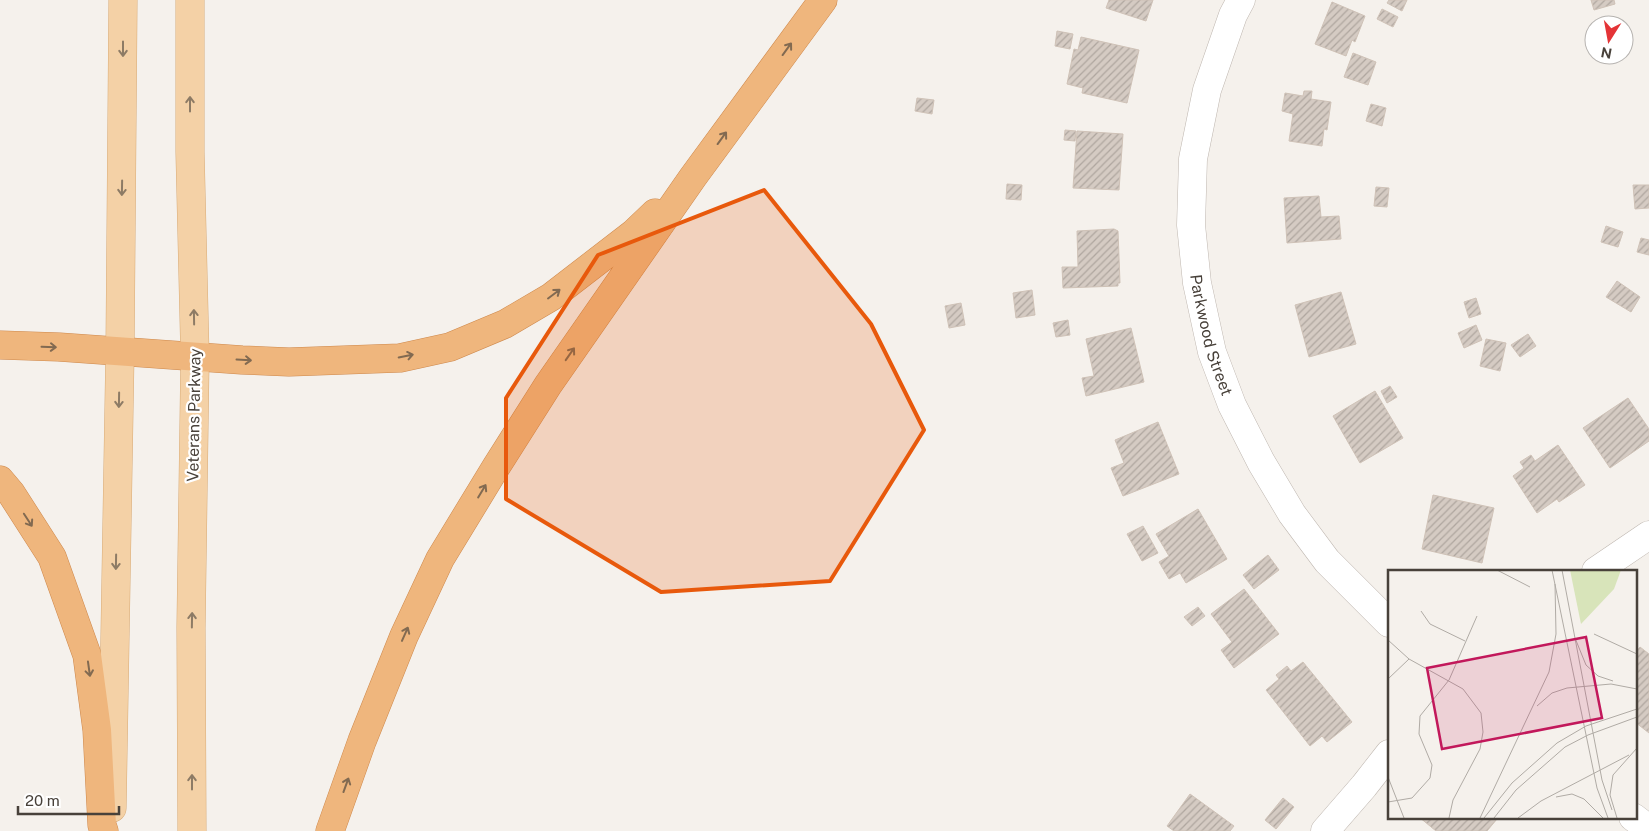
<svg xmlns="http://www.w3.org/2000/svg" width="1649" height="831" viewBox="0 0 1649 831" font-family="'Public Sans',sans-serif">
<style>
.building{fill:url(#building-hatch);stroke:#cfc2b7}
.lines{fill:none;stroke-linecap:round;stroke-linejoin:round}
.minor-casing{stroke:#bfb7b0;stroke-width:29}
.major-casing{stroke:#d8ab77;stroke-width:29}
.highway-casing{stroke:#ce894d;stroke-width:29}
.minor{stroke:#fff;stroke-width:28}
.major{stroke:#f4d1a6;stroke-width:28}
.highway{stroke:#efb67d;stroke-width:28}
.oneway{stroke:#8d7b65}
.oneway2{stroke:#826a51}
.marked{fill:#e8590c;fill-opacity:0.2;stroke:#e8590c;stroke-width:4;stroke-linejoin:round}
.labels{text-anchor:middle;dominant-baseline:central;stroke-width:4.5;stroke-linejoin:round;paint-order:stroke}
.street-label{font-size:16px;fill:#48413a;stroke:#fff}
.inset-road{fill:none;stroke:#b0aba5;stroke-width:1}
.view{fill:#c2185b;fill-opacity:0.15;stroke:#c2185b;stroke-width:2.5}
.inset-edge{fill:none;stroke:#48413a;stroke-width:2.5}
</style>
<defs>
<pattern id="building-hatch" width="6" height="6" patternUnits="userSpaceOnUse" patternTransform="scale(1.25)"><rect width="6" height="6" fill="#d5cbc3"/><path d="M-1 1l2-2M0 6l6-6M5 7l2-2" fill="none" stroke="#afa69f"/></pattern>
</defs>
<rect width="100%" height="100%" fill="#f5f1ec"/>
<path class="building" d="M 1109,0 L 1153,0 L 1146,21 L 1106,8 Z
M 1389,0 L 1407,0 L 1402,11 L 1387,3 Z
M 1591,0 L 1614,0 L 1615,4 L 1594,10 Z
M 1332,2 L 1365,16 L 1355,42 L 1352,40 L 1346,56 L 1315,44 Z
M 1382,9 L 1398,17 L 1393,27 L 1377,19 Z
M 1057,31 L 1073,34 L 1070,49 L 1055,46 Z
M 1081,37 L 1139,50 L 1127,103 L 1082,93 L 1083,88 L 1067,84 L 1074,49 L 1078,50 Z
M 1353,53 L 1376,62 L 1368,85 L 1344,77 Z
M 1304,91 L 1312,91 L 1311,99 L 1331,102 L 1327,130 L 1324,129 L 1322,146 L 1289,141 L 1293,114 L 1282,111 L 1285,93 L 1303,96 Z
M 917,98 L 934,100 L 932,114 L 915,111 Z
M 1371,104 L 1386,108 L 1382,126 L 1366,121 Z
M 1065,130 L 1076,131 L 1075,141 L 1064,140 Z
M 1077,131 L 1123,134 L 1119,190 L 1073,188 Z
M 1007,184 L 1022,185 L 1021,200 L 1006,199 Z
M 1633,185 L 1649,185 L 1649,208 L 1635,209 Z
M 1376,187 L 1389,188 L 1387,207 L 1374,206 Z
M 1319,196 L 1321,217 L 1339,216 L 1341,239 L 1287,243 L 1284,198 Z
M 1606,226 L 1623,232 L 1618,247 L 1601,242 Z
M 1114,229 L 1118,231 L 1120,283 L 1118,283 L 1118,286 L 1063,288 L 1062,267 L 1078,267 L 1077,231 Z
M 1641,238 L 1649,240 L 1649,255 L 1637,252 Z
M 1617,281 L 1640,297 L 1631,312 L 1606,297 Z
M 1032,290 L 1035,315 L 1016,318 L 1013,293 Z
M 1341,292 L 1356,344 L 1309,357 L 1295,305 Z
M 1476,298 L 1481,314 L 1469,318 L 1464,302 Z
M 961,303 L 965,325 L 949,328 L 945,306 Z
M 1068,320 L 1070,335 L 1056,337 L 1053,323 Z
M 1476,325 L 1482,340 L 1464,348 L 1458,333 Z
M 1131,328 L 1144,382 L 1086,396 L 1082,378 L 1094,376 L 1086,339 Z
M 1528,334 L 1536,346 L 1520,357 L 1511,345 Z
M 1486,339 L 1506,343 L 1500,371 L 1480,366 Z
M 1390,386 L 1397,397 L 1387,403 L 1381,391 Z
M 1375,391 L 1403,438 L 1360,463 L 1333,416 Z
M 1628,398 L 1649,429 L 1649,441 L 1610,468 L 1583,428 Z
M 1158,422 L 1179,474 L 1123,496 L 1111,468 L 1124,463 L 1115,440 Z
M 1558,445 L 1585,485 L 1559,502 L 1557,499 L 1537,513 L 1513,476 L 1524,468 L 1520,462 L 1531,455 L 1535,461 Z
M 1433,495 L 1494,508 L 1482,563 L 1422,549 Z
M 1198,509 L 1227,559 L 1186,583 L 1180,573 L 1169,579 L 1159,562 L 1169,556 L 1156,534 Z
M 1143,526 L 1158,553 L 1142,561 L 1127,534 Z
M 1268,555 L 1279,570 L 1254,589 L 1243,575 Z
M 1244,589 L 1279,634 L 1234,668 L 1221,650 L 1232,642 L 1211,614 Z
M 1198,607 L 1205,616 L 1192,626 L 1184,617 Z
M 1640,647 L 1649,654 L 1649,733 L 1635,722 L 1635,653 Z
M 1303,662 L 1352,722 L 1327,742 L 1322,736 L 1310,746 L 1266,690 L 1279,679 L 1276,675 L 1287,666 L 1291,671 Z
M 1190,794 L 1234,826 L 1230,831 L 1174,831 L 1167,826 Z
M 1283,798 L 1294,807 L 1276,829 L 1265,820 Z
M 1419,817 L 1495,817 L 1497,819 L 1487,831 L 1436,831 Z"/>
<g class="lines">
<g class="minor-casing">
<g id="minor">
<path id="s1" d="M 1241,0 L 1233,15 L 1207,90 L 1193,159 L 1191,225 L 1197,283 L 1212,352 L 1232,405 L 1261,462 L 1292,514 L 1327,561 L 1389,623"/>
<path d="M 1596,571 L 1649,535"/>
<path d="M 1633,817 L 1649,829"/>
<path d="M 1325,831 L 1364,786 L 1389,754"/>
</g>
</g>
<g class="major-casing">
<path id="major" d="M 190,0 L 190,152 L 195,357 L 191,628 L 192,831
M 112,808 L 120,351 L 123,0"/>
</g>
<g class="highway-casing">
<path id="highway" d="M 0,345 L 59,347 L 242,360 L 289,362 L 400,358 L 450,347 L 505,324 L 551,297 L 634,233 L 655,213
M 0,480 L 11,493 L 52,557 L 87,655 L 97,730 L 102,825 L 104,831
M 330,831 L 362,741 L 404,636 L 440,559 L 496,467 L 548,385 L 693,177 L 823,0"/>
</g>
<use href="#minor" class="minor"/>
<use href="#major" class="major"/>
<use href="#highway" class="highway"/>
</g>
<defs><path id="oneway-shaft" d="M-6 0H5M1.5-3L5.5 0L1.5 3" fill="none" stroke-width="1.6" stroke-linecap="round" stroke-linejoin="round" transform="scale(1.25)"/></defs>
<g class="oneway">
<use href="#oneway-shaft" transform="translate(123 49) rotate(90)"/>
<use href="#oneway-shaft" transform="translate(190 104) rotate(-90)"/>
<use href="#oneway-shaft" transform="translate(122 188) rotate(91)"/>
<use href="#oneway-shaft" transform="translate(194 317) rotate(-91)"/>
<use href="#oneway-shaft" transform="translate(119 400) rotate(91)"/>
<use href="#oneway-shaft" transform="translate(116 562) rotate(91)"/>
<use href="#oneway-shaft" transform="translate(192 620) rotate(-89)"/>
<use href="#oneway-shaft" transform="translate(192 782) rotate(-90)"/>
</g>
<g class="oneway2">
<use href="#oneway-shaft" transform="translate(787 49) rotate(-54)"/>
<use href="#oneway-shaft" transform="translate(722 138) rotate(-54)"/>
<use href="#oneway-shaft" transform="translate(554 294) rotate(-37)"/>
<use href="#oneway-shaft" transform="translate(49 347) rotate(2)"/>
<use href="#oneway-shaft" transform="translate(570 354) rotate(-55)"/>
<use href="#oneway-shaft" transform="translate(406 356) rotate(-11)"/>
<use href="#oneway-shaft" transform="translate(244 360) rotate(3)"/>
<use href="#oneway-shaft" transform="translate(482 491) rotate(-59)"/>
<use href="#oneway-shaft" transform="translate(28 520) rotate(57)"/>
<use href="#oneway-shaft" transform="translate(405 634) rotate(-66)"/>
<use href="#oneway-shaft" transform="translate(89 669) rotate(82)"/>
<use href="#oneway-shaft" transform="translate(346 785) rotate(-70)"/>
</g>
<path class="marked" d="M 764,190 L 871,324 L 924,430 L 830,581 L 661,592 L 506,499 L 506,398 L 598,255 Z"/>
<g class="labels">
<g class="street-label">
<text stroke="none"><textPath href="#s1" startOffset="345">Parkwood Street</textPath></text>
<text transform="translate(194 415) rotate(-89)">Veterans Parkway</text>
</g>
</g>
<g transform="translate(1388 570)">
<rect width="249" height="249" fill="#f5f1ec"/>
<path d="M 182,0 L 233,0 L 226,19 L 193,54 Z" fill="#d8e4ba"/>
<path class="inset-road" d="M 109,0 L 142,17M 164,0 L 209,218 L 220,248M 174,0 L 214,210 L 224,240M 33,41 L 42,54 L 77,71M 206,64 L 249,84M 187,68 L 198,95 L 210,106 L 225,111M 0,70 L 21,89 L 75,119 L 93,143 L 95,162 L 92,179 L 65,230 L 61,248M 0,109 L 21,89M 149,136 L 164,123 L 179,118 L 223,114 L 249,119M 0,207 L 16,248M 168,227 L 184,224 L 196,229 L 215,248M 0,232 L 24,228 L 42,208 L 44,195 L 31,164 L 32,146 L 61,110 L 89,46M 92,248 L 161,102 L 168,64 L 167,14M 96,248 L 124,213 L 169,173 L 198,156 L 249,139M 106,248 L 128,220 L 177,177 L 200,165 L 249,147M 130,248 L 153,231 L 241,185M 229,248 L 222,225 L 225,205 L 249,178"/>
<path class="view" d="M 198,67 L 214,148 L 54,179 L 39,98 Z"/>
<rect width="249" height="249" class="inset-edge"/>
</g>
<g transform="translate(1609 40) rotate(191)"><circle r="24" fill="#ffffff" stroke="#b6b3b0"/>
<path d="M0-4L9 19L0 12L-9 19Z" fill="#e43437"/>
<text y="-8" font-size="14" font-weight="bold" text-anchor="middle" fill="#48413a">N</text>
</g>
<path d="M18 806v8h101v-8" fill="none" stroke="#48413a" stroke-width="2.5"/>
<text x="25" y="806" font-size="15" fill="#48413a" stroke="#ffffff" stroke-width="4" paint-order="stroke">20 m</text>
</svg>
